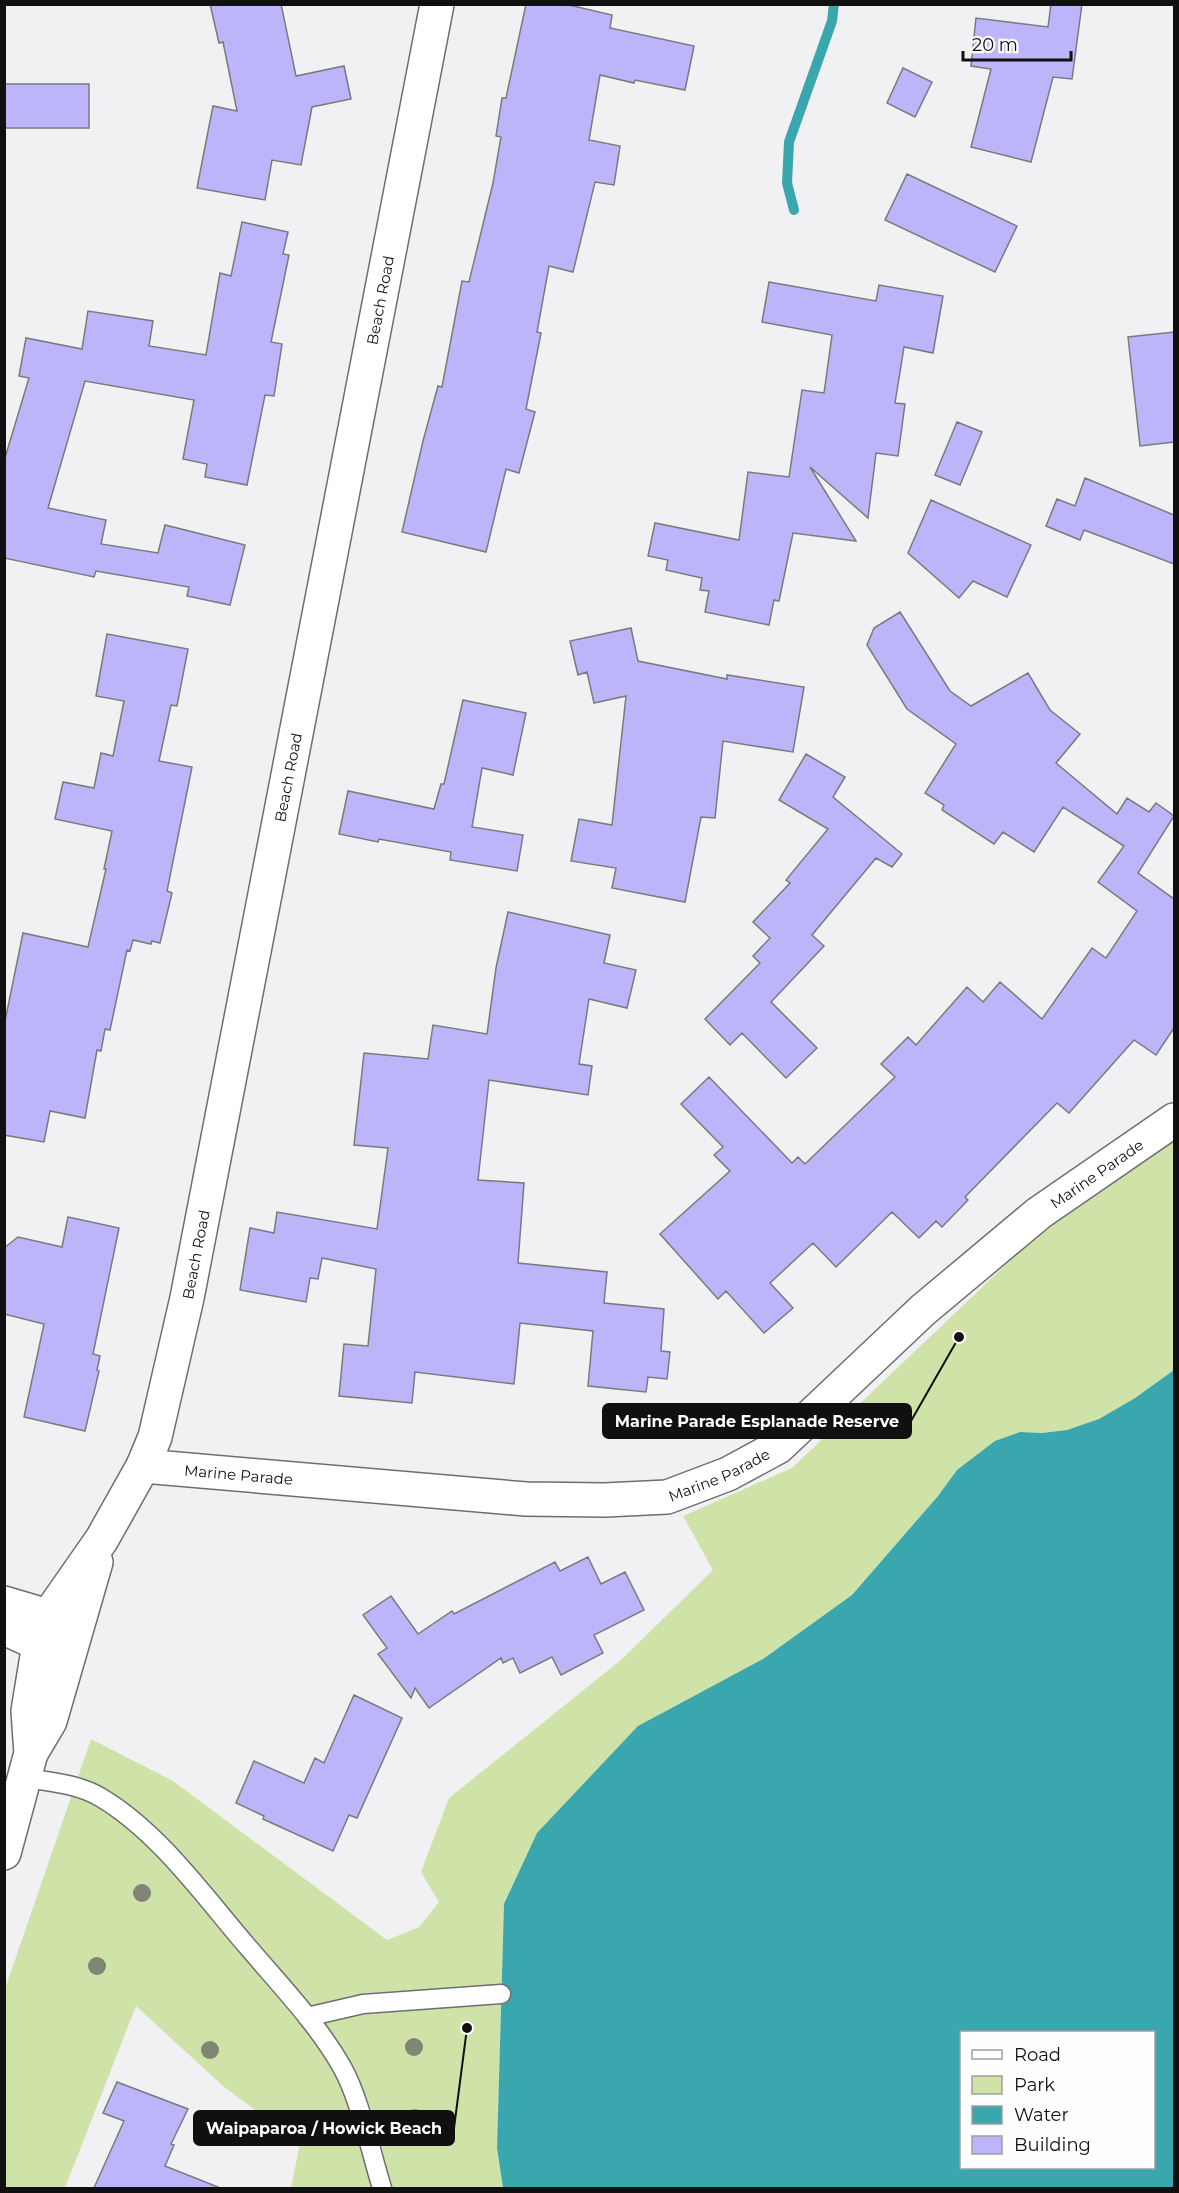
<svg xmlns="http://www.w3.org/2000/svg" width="1179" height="2193" viewBox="0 0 1179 2193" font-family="Montserrat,sans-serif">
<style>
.green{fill:#cfe2a8}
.water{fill:#3aa7ae;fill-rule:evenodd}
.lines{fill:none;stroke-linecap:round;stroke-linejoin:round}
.stream{stroke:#3aa7ae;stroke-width:10}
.building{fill:#bcb5fa;stroke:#7a7a7c;stroke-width:1.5}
.service-casing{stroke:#6e6e70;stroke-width:21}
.minor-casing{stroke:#6e6e70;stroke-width:36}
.tertiary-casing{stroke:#6e6e70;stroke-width:36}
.service{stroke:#fff;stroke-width:18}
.minor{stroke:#fff;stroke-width:33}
.tertiary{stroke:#fff;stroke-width:33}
.tree{fill:#818576}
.labels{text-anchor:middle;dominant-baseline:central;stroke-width:6;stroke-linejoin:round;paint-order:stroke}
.street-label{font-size:15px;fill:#101011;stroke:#fefeff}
.leader{fill:none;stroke:#101011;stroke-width:2}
.callout-dot{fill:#101011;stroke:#fefeff;stroke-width:2}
.callout{fill:#101011;stroke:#101011;stroke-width:2}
.callout-label{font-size:16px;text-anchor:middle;font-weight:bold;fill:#fff}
</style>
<rect width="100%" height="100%" fill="#f1f0f3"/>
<path class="green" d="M 1174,1142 L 1174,1370 L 1135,1398 L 1099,1419 L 1067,1430 L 1042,1433 L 1020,1432 L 957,1470 L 938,1496 L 852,1595 L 763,1659 L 504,1904 L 497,2148 L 503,2188 L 291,2188 L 300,2143 L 223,2086 L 136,2006 L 65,2188 L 5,2188 L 5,1989 L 91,1739 L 173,1781 L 387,1940 L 419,1927 L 439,1902 L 421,1872 L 449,1798 L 621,1660 L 713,1570 L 683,1516 L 792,1468 L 1034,1238 Z"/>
<path class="water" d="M 1174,1370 L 1174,2188 L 503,2188 L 497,2148 L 504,1904 L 537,1833 L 638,1726 L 763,1659 L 852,1595 L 938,1496 L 957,1470 L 995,1441 L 1020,1432 L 1042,1433 L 1067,1430 L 1099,1419 L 1135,1398 ZM 962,2032 L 1154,2032 L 1154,2168 L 962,2168 Z"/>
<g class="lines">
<path class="stream" d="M 794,210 L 787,183 L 789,142 L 832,21 L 834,4"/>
</g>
<path class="building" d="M 210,4 L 281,4 L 296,76 L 344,66 L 351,99 L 312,107 L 301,165 L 272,160 L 265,200 L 197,188 L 213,106 L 237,111 L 223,42 L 219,43 Z
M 526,4 L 565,4 L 612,15 L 610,28 L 694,46 L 685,90 L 635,80 L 634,83 L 600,75 L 589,140 L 620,146 L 614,185 L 595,182 L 573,272 L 549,266 L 537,332 L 541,333 L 526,409 L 535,412 L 519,473 L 506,469 L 486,552 L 402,532 L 423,441 L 438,386 L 442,387 L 462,281 L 469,282 L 493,183 L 501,137 L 496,136 L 502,98 L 506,98 Z
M 1051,4 L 1082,4 L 1072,79 L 1053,77 L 1031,162 L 971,147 L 991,69 L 971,66 L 976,18 L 1048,27 Z
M 903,68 L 932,82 L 915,117 L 887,103 Z
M 4,84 L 89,84 L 89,128 L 4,128 Z
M 907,174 L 1017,226 L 995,272 L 885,220 Z
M 242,222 L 288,232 L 283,254 L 289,255 L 271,342 L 282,344 L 274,396 L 265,395 L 247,485 L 205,477 L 207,464 L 183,459 L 194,400 L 85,381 L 48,508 L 106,520 L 101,544 L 158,553 L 165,525 L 245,545 L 230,605 L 187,596 L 189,587 L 96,571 L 94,577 L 4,558 L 4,461 L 29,378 L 19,376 L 26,338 L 82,349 L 88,311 L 153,321 L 149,346 L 206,355 L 220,273 L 231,276 Z
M 769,282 L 876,301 L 879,285 L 943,296 L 933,353 L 904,347 L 895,403 L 905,404 L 898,456 L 876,453 L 868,518 L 810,467 L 856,541 L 793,533 L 779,601 L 774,600 L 769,625 L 705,612 L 709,591 L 700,590 L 702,578 L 666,570 L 668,560 L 648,556 L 655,523 L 739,540 L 748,472 L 789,477 L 802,390 L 824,393 L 832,335 L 762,322 Z
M 1174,332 L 1174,442 L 1140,446 L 1128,337 Z
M 957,422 L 982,432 L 960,485 L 935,475 Z
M 1085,478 L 1174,515 L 1174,564 L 1084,530 L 1080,540 L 1046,526 L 1057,499 L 1075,506 Z
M 931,500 L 1031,545 L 1007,597 L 973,581 L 959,598 L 908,553 Z
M 900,612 L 950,691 L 971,706 L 1028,673 L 1050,710 L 1080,734 L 1056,763 L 1117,814 L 1127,798 L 1149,812 L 1156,803 L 1174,816 L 1138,873 L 1174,899 L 1174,1028 L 1156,1055 L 1134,1040 L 1069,1113 L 1057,1103 L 965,1197 L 968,1200 L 942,1227 L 936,1221 L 919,1238 L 892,1212 L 836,1267 L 813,1243 L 770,1283 L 793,1308 L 764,1333 L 726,1291 L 718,1299 L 660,1234 L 730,1171 L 714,1155 L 723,1147 L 681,1104 L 709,1077 L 792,1163 L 798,1157 L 805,1164 L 895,1077 L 881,1064 L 908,1037 L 916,1045 L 967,987 L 983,1002 L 1000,982 L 1042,1019 L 1092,948 L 1106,958 L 1137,911 L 1098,882 L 1124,846 L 1063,807 L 1034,852 L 1003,832 L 994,844 L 942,810 L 944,805 L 925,793 L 956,744 L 907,709 L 867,645 L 874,628 Z
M 631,628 L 638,661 L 727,679 L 727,675 L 804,687 L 793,752 L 723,741 L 715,818 L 701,817 L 685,902 L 612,888 L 616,868 L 571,861 L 579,819 L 612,825 L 626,696 L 594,703 L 587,672 L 578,675 L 570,641 Z
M 107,634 L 188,649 L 177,706 L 171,705 L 159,761 L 192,767 L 167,891 L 172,893 L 160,943 L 152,941 L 151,944 L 133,940 L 130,951 L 127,950 L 110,1030 L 105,1029 L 101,1051 L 97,1050 L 85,1118 L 50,1111 L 44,1142 L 4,1135 L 4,1026 L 23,933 L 88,947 L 106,869 L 104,869 L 112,831 L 55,819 L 63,782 L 94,788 L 101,753 L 113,756 L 124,701 L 96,696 Z
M 463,700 L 526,713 L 513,775 L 482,768 L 472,827 L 523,835 L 517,871 L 450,860 L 451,852 L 379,839 L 378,842 L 339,834 L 348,791 L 434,809 L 441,784 L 444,784 Z
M 806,754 L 845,777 L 833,797 L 902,854 L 892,867 L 876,858 L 812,935 L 824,946 L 771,1002 L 817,1048 L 786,1078 L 742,1033 L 730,1045 L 705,1019 L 760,963 L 753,956 L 770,938 L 753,922 L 790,883 L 786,880 L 828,829 L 779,800 Z
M 508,912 L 610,935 L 604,963 L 636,970 L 627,1008 L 589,999 L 579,1064 L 592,1066 L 588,1095 L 489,1080 L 478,1180 L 524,1183 L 518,1263 L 607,1272 L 604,1303 L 664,1309 L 661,1351 L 670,1352 L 667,1379 L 648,1377 L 646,1392 L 588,1386 L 593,1331 L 520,1323 L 514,1384 L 415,1372 L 412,1403 L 339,1396 L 344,1344 L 368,1346 L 376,1269 L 322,1258 L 318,1279 L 310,1278 L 306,1302 L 240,1290 L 250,1228 L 274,1233 L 277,1212 L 377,1229 L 388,1148 L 354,1145 L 364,1053 L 428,1059 L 433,1025 L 487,1034 L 496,968 Z
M 68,1217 L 119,1228 L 93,1354 L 100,1356 L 97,1370 L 99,1371 L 85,1431 L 24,1417 L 44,1324 L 4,1314 L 4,1248 L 18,1237 L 62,1247 Z
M 588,1557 L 601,1584 L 625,1572 L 644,1610 L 594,1635 L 603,1653 L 561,1675 L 552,1657 L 520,1673 L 513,1658 L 503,1663 L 501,1658 L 429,1708 L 415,1688 L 411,1698 L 378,1654 L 387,1648 L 363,1615 L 391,1596 L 418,1634 L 452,1611 L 454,1614 L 555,1562 L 560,1571 Z
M 354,1695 L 402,1718 L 357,1818 L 349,1815 L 333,1851 L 263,1819 L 264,1816 L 236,1803 L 254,1761 L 304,1783 L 315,1758 L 324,1763 Z
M 117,2082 L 188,2109 L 171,2144 L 174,2145 L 165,2166 L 218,2187 L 217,2188 L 94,2188 L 124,2121 L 103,2113 Z"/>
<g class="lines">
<g class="service-casing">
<path id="service" d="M 26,1778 C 51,1782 78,1784 100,1797 C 158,1831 204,1896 247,1946 C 280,1985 317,2023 342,2067 C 360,2099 371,2153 382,2188
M 307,2017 L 363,2004 L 501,1994"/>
</g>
<g class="minor-casing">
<g id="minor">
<path id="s1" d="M 143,1466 L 526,1499 L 605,1500 L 667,1497 L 728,1474 L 778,1447 L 923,1310 L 1039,1213 L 1174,1120"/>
<path d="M 4,1603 L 75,1624"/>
<path d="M 4,1628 L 39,1644 L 66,1653"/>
</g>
</g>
<g class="tertiary-casing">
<g id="tertiary">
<path d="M 31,1753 L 50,1721 L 96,1562"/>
<path id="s2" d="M 4,1853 L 31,1753 L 28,1711 L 39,1644 L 49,1615 L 102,1539 L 143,1466 L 155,1437 L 187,1298 L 437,4"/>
</g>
</g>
<use href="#service" class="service"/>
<use href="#minor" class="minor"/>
<use href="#tertiary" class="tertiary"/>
</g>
<g class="tree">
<circle cx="142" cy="1893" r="9"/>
<circle cx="97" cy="1966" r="9"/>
<circle cx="414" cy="2047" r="9"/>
<circle cx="210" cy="2050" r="9"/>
<circle cx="415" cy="2118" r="9"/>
</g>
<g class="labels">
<g class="street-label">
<text stroke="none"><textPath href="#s2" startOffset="1611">Beach Road</textPath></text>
<text stroke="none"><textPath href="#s2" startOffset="1125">Beach Road</textPath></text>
<text stroke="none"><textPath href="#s1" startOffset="1068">Marine Parade</textPath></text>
<text stroke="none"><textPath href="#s2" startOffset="639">Beach Road</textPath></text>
<text stroke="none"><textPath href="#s1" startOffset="582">Marine Parade</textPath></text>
<text stroke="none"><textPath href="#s1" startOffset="96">Marine Parade</textPath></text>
</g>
</g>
<path class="leader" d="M959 1337L911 1421M467 2028L454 2128"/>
<g class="callout-dot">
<circle cx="959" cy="1337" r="6"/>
<circle cx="467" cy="2028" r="6"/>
</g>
<g class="callout">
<rect x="603" y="1404" width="308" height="34" rx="6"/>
<rect x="194" y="2111" width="260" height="34" rx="6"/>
</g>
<g class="callout-label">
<text x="757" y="1427">Marine Parade Esplanade Reserve</text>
<text x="324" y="2134">Waipaparoa / Howick Beach</text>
</g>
<rect width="1179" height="2193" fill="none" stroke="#101011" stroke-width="12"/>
<rect x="960" y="2031" width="195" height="138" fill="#fefeff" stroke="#9f9fa0" stroke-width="1.5"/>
<rect x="972" y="2050" width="30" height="9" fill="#ffffff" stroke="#9f9fa0" stroke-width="1.5"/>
<text x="1014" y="2061" font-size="18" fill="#101011">Road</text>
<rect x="972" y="2076" width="30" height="18" fill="#cfe2a8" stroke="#9f9fa0" stroke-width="1.5"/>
<text x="1014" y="2091" font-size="18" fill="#101011">Park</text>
<rect x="972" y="2106" width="30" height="18" fill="#3aa7ae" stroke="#9f9fa0" stroke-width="1.5"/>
<text x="1014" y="2121" font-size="18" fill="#101011">Water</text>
<rect x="972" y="2136" width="30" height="18" fill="#bcb5fa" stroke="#9f9fa0" stroke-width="1.5"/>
<text x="1014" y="2151" font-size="18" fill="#101011">Building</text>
<path d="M963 51v9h108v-9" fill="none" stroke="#101011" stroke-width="3"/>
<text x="972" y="51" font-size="18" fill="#101011" stroke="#fefeff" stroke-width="4.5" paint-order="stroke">20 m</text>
</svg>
